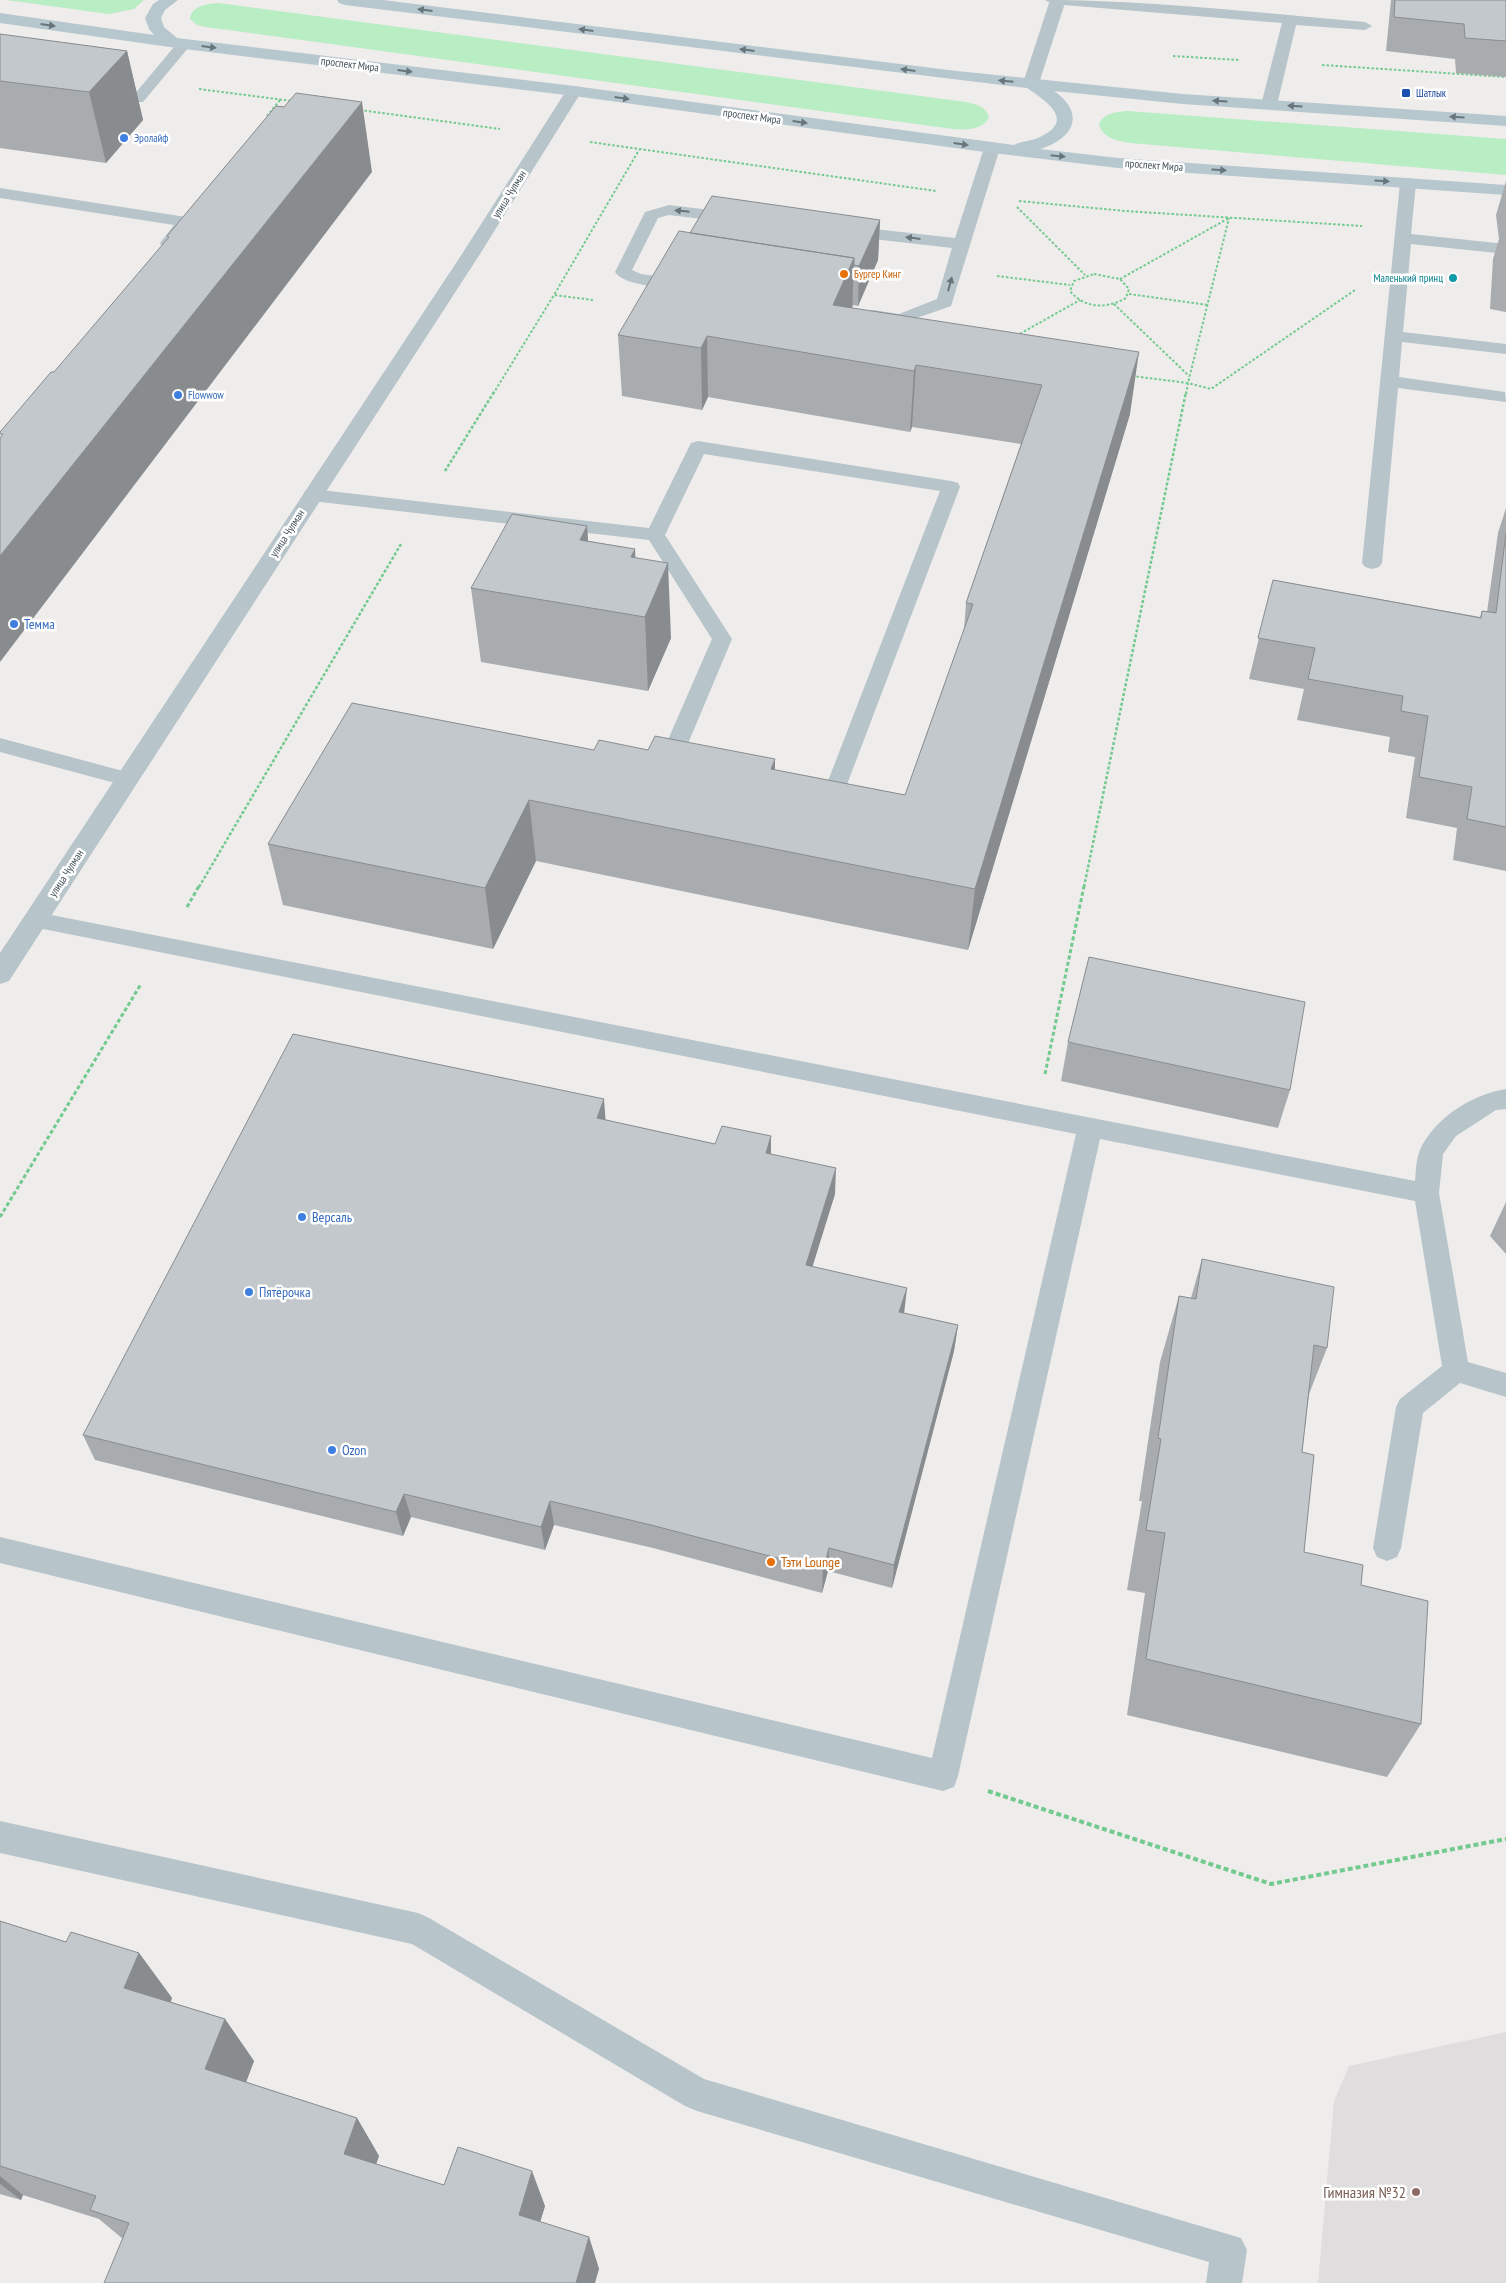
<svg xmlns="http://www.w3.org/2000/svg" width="1506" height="2283" viewBox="0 0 1506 2283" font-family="'PT Sans Narrow',sans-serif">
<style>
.education{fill:#e0ddde}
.green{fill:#b9edc3}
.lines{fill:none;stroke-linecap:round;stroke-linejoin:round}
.path-far3{stroke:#72ca8e;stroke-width:2;stroke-dasharray:2.5 2;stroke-linecap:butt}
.path-far2{stroke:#72ca8e;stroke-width:2.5;stroke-dasharray:3 2;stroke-linecap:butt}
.path-far1{stroke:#72ca8e;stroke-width:3;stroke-dasharray:4 2.5;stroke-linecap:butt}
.path{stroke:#72ca8e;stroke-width:4;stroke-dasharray:5 3;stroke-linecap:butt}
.service{fill:#b7c4c9;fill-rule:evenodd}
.minor{fill:#b7c4c9;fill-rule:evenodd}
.secondary{fill:#b7c7ce;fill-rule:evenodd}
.wall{fill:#a8acaf}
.shaded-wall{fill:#888c8f}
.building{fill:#c3c8cc;stroke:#888c8f}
.oneway{fill:#67767c}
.oneway2{fill:#67757b}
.transit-dot{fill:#1a4fb4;stroke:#fff;stroke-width:2}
.shop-dot{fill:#3f7fe0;stroke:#fff;stroke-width:2}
.food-dot{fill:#e8710a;stroke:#fff;stroke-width:2}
.culture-dot{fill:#0f9aa8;stroke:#fff;stroke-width:2}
.education-dot{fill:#8d6e63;stroke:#fff;stroke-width:2}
.labels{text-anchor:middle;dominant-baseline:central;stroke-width:5;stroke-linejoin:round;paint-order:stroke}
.far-street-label{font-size:11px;fill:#455359;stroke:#fff}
.far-transit-label{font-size:11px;fill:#164399;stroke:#fff;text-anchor:start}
.far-shop-label{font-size:11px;fill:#366cbe;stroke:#fff;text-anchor:start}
.far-food-label{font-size:11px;fill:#c56008;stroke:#fff;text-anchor:start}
.far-culture-label{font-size:11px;fill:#0d838f;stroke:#fff;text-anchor:end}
.shop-label{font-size:14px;fill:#366cbe;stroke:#fff;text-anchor:start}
.food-label{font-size:14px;fill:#c56008;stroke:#fff;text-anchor:start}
.near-education-label{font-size:16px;fill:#785e54;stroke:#fff;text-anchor:end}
</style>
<rect width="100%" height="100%" fill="#efecec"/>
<path class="education" d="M 1506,2032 L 1506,2283 L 1318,2283 L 1334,2101 L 1349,2066 Z"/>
<path class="green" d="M 6,0 L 144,0 L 134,9 L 109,14 Z
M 218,3 L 966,102 C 975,104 986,106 989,117 C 983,130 966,130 953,129 L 206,27 L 197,25 L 190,19 C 191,6 207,4 218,3 Z
M 1127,111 L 1506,139 L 1506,175 L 1130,143 C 1118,141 1102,138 1099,124 C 1104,113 1116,112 1127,111 Z"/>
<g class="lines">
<path class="path-far3" d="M 1173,56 L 1239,60
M 1322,65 L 1506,77
M 199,89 L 292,101
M 360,110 L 500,129
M 267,116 L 280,100
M 590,142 L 936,191
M 1019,201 L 1125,211 L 1362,226
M 1017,207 L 1085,275
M 1094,274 L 1120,279 L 1129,289 L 1126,298 C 1107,309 1085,309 1070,291 L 1074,281 Z
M 997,276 L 1070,285
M 1120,279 L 1229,218
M 1129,294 L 1208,305
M 593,300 L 554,295 L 639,150
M 1114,304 L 1189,376
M 1016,336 L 1080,300
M 1132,376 L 1188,383 L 1229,218
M 493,394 L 554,295
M 1186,394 L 1188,383 L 1211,389 L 1355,290"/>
<path class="path-far2" d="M 445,471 L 494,392
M 199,887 L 401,544
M 1084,887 L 1186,392"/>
<path class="path-far1" d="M 187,907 L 199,886
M 1045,1074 L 1084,886
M 0,1217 L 141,984"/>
<path class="path" d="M 988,1791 L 1271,1884 L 1506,1839"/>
<path class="service" d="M 1045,0 C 1152,0 1259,13 1365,22 L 1372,26 L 1365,30 L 1296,25 L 1277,105 L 1274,108 L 1264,108 L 1261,105 L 1282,23 L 1052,4 Z
M 184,40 L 189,41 L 191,44 L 189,47 L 143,102 L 133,102 L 130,99 L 133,96 L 179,41 Z
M 992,143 L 998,145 L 1000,148 L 951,306 L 900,324 L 867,319 L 864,315 L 867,311 L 873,310 L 899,314 L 937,299 L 952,248 L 847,236 L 841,235 L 839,231 L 841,227 L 847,226 L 955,238 L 984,148 L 986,145 Z
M 1408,178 L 1414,180 L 1416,183 L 1411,234 L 1506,244 L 1506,254 L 1411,244 L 1403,332 L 1506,344 L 1506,354 L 1402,342 L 1399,377 L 1505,392 L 1506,402 L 1398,388 L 1382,563 L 1379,567 L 1372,569 L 1365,567 L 1362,563 L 1400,183 L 1402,180 Z
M 0,188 L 186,217 L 192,219 L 194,222 C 187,233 176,250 162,247 L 160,243 L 174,225 L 0,198 Z
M 669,205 L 735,213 L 741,215 L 743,218 L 741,221 L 735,223 L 669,215 L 658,218 L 632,270 L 641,274 L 689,281 L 692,285 L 689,289 L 683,290 C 667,288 624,286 615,272 L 645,212 Z
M 698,441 L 951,481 L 958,483 L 960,487 L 843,795 C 830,799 816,794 803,790 L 800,785 L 803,780 L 811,778 L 828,781 L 940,491 L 704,454 L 665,535 L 732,639 L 684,753 L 693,756 L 696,761 L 693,766 L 685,768 L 663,763 L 660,758 L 712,639 L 649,540 L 312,501 L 305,499 L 303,495 L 305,491 L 312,489 L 649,528 L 689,447 L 691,443 Z
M 0,738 L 134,774 L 137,779 L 134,784 L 126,786 L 0,752 Z
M 36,912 L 1415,1181 C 1416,1171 1416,1159 1420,1150 C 1434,1118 1473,1094 1506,1089 L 1506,1109 L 1496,1110 L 1456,1136 L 1443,1154 L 1439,1193 L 1468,1362 L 1506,1373 L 1506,1397 L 1460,1383 L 1423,1413 L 1401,1548 L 1397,1557 L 1387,1561 L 1377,1557 L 1373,1548 L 1396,1407 L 1400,1399 L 1442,1366 L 1415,1201 L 1100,1139 L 958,1776 L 954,1787 L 943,1791 L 0,1563 L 0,1537 L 932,1758 L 1076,1134 L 28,926 L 25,920 L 28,914 Z
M 0,1821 L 418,1913 L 429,1918 L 704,2079 L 1241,2238 L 1247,2250 L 1242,2283 L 1206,2283 L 1209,2262 L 697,2111 L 685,2106 L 412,1944 L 0,1853 Z"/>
<path class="minor" d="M 1050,0 L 1066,0 L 1039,83 L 1037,87 L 1025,87 L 1023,83 Z
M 574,86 L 580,87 L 582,91 L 480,254 L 9,981 L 0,984 L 0,953 L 462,254 L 566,91 L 568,87 Z"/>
<path class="secondary" d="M 159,0 L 178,0 L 165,10 L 161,18 L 164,27 L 177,38 L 574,86 L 1014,145 C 1022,141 1032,141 1040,137 C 1076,120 1046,101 1027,88 L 345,5 L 339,3 L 337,0 L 383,0 L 957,71 L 1183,94 L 1506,116 L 1506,126 L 1183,104 L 1054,91 C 1086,113 1074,139 1040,149 L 1118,158 L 1506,185 L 1506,195 L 1118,168 L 992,153 L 574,96 L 184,49 L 0,23 L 0,13 L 154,35 L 149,29 L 145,18 L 153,4 Z"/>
</g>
<path class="wall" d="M 1391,0 L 1506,0 L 1506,77 L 1456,73 L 1455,59 L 1386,51 Z
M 0,34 L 127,51 L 143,120 L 106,163 L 0,148 Z
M 1506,181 L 1506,312 L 1490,309 L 1493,259 L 1499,239 L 1496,215 Z
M 880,220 L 878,260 L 858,306 L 853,305 L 852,308 L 1130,414 L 968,950 L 536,861 L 493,949 L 283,905 L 268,844 L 594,750 L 648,750 L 775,770 L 905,795 L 964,630 L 966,603 L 1021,444 L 912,427 L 910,432 L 708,397 L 702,410 L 622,396 L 618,335 L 690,233 Z
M 1506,508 L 1506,871 L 1453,860 L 1457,828 L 1406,818 L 1415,757 L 1388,752 L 1390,737 L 1297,720 L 1304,689 L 1249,679 L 1273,580 L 1480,617 L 1482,611 L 1487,612 L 1498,533 Z
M 587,526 L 588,541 L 635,549 L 635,558 L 671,638 L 648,691 L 481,662 L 471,588 Z
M 1068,1042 L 1290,1090 L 1278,1128 L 1061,1081 Z
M 606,1120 L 715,1144 L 771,1136 L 771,1154 L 835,1194 L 812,1266 L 904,1313 L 958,1325 L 954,1351 L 892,1588 L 828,1571 L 822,1593 L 653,1548 L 554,1525 L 545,1550 L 411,1517 L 403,1536 L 95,1460 L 83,1435 Z
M 1506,1202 L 1506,1254 L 1490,1236 Z
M 1202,1259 L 1327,1348 L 1309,1394 L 1302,1452 L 1304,1552 L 1361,1585 L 1421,1724 L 1387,1777 L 1127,1715 L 1145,1593 L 1127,1590 L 1142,1501 L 1139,1501 L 1160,1362 L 1179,1296 L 1191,1298 Z
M 0,1921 L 66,1942 L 139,1953 L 172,1998 L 171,2002 L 225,2019 L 254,2061 L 246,2082 L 357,2118 L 379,2156 L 376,2164 L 444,2185 L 545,2206 L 540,2222 L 589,2237 L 599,2269 L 123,2239 L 99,2219 L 23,2195 L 21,2200 L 0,2194 Z"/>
<path class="shaded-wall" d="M 127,51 L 143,120 L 106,163 L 89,92 Z
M 362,102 L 372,172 L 0,662 L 0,556 Z
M 880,220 L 878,260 L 858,306 L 859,266 Z
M 854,258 L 852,318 L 833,305 Z
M 707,336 L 708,397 L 702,410 L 701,348 Z
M 1139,352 L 1130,414 L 968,950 L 975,889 Z
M 916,365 L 912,427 L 910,432 L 914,371 Z
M 587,526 L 592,600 L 580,540 Z
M 635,549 L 638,616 L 631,557 Z
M 668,563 L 671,638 L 648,691 L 645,617 Z
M 775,759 L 775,821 L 771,769 Z
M 529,800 L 536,861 L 493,949 L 485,888 Z
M 604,1099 L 606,1126 L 597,1118 Z
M 771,1136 L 771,1163 L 766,1153 Z
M 836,1168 L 835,1194 L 805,1291 L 806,1265 Z
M 907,1288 L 904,1314 L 899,1312 Z
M 958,1325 L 954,1351 L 892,1588 L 894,1565 Z
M 404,1494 L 411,1517 L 403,1536 L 396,1512 Z
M 550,1501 L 554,1525 L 545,1550 L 541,1527 Z
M 829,1548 L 828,1571 L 822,1593 L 823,1570 Z
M 139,1953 L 172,1998 L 158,2031 L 124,1988 Z
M 225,2019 L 254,2061 L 236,2109 L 205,2069 Z
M 357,2118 L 379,2156 L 367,2189 L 344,2154 Z
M 532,2171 L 545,2206 L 532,2248 L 519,2215 Z
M 0,2176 L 23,2195 L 21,2200 L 0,2184 Z
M 589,2237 L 599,2269 L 595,2283 L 576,2283 Z"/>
<path class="building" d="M 1395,0 L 1506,0 L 1506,41 L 1465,38 L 1464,24 L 1394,17 Z
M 0,34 L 127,51 L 89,92 L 0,81 Z
M 296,93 L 362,102 L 0,556 L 0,438 L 3,434 L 0,434 L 0,432 L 51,372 L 54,372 L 169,237 L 167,236 L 276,106 L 284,107 Z
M 712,196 L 880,220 L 859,266 L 854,265 L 854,258 L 690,233 Z
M 679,231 L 854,258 L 833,305 L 1139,352 L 975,889 L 529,800 L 485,888 L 268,844 L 352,703 L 594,750 L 599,740 L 648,750 L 655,736 L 775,759 L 771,769 L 905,795 L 973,604 L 966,603 L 1042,385 L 916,365 L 914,371 L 707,336 L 701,348 L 618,335 Z
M 512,514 L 587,526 L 580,540 L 635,549 L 631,557 L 668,563 L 645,617 L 471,588 Z
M 1506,533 L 1506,827 L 1467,819 L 1472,787 L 1419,777 L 1428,716 L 1401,711 L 1403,696 L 1308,679 L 1315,648 L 1258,638 L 1273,580 L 1481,618 L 1482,611 L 1496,613 Z
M 1089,957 L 1305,1002 L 1290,1090 L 1068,1042 Z
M 293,1034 L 604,1099 L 597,1118 L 715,1144 L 722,1126 L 771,1136 L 766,1153 L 836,1168 L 806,1265 L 907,1288 L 899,1312 L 958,1325 L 894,1565 L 829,1548 L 823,1570 L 651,1525 L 550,1501 L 541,1527 L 404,1494 L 396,1512 L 83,1435 Z
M 1202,1259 L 1334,1287 L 1327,1348 L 1314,1345 L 1302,1452 L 1314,1455 L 1304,1552 L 1363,1565 L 1361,1585 L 1428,1601 L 1421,1724 L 1146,1659 L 1165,1533 L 1146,1530 L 1161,1439 L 1158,1438 L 1179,1296 L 1196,1299 Z
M 0,1921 L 66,1942 L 71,1932 L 139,1953 L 124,1988 L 225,2019 L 205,2069 L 357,2118 L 344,2154 L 444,2185 L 458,2147 L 532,2171 L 519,2215 L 589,2237 L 576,2283 L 104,2283 L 129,2223 L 90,2210 L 96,2196 L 0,2166 Z"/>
<defs><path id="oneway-solid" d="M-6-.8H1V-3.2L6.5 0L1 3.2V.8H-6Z" transform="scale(1.25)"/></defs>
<g class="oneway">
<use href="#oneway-solid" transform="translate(425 10) rotate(-173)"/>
<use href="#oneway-solid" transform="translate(48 25) rotate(8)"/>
<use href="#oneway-solid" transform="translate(586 30) rotate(-173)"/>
<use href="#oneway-solid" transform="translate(209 47) rotate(7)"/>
<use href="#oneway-solid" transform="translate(747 50) rotate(-173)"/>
<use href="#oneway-solid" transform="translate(908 70) rotate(-173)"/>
<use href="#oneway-solid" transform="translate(405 71) rotate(7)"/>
<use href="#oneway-solid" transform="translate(1006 81) rotate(-175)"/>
<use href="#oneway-solid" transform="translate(622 98) rotate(8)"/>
<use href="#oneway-solid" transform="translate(1220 101) rotate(-176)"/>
<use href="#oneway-solid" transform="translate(1295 106) rotate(-176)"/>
<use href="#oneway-solid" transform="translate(1457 117) rotate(-176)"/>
<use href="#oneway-solid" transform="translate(800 122) rotate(8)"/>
<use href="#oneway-solid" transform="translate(961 144) rotate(8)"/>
<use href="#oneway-solid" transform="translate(1058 156) rotate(6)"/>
<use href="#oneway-solid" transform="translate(1219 170) rotate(4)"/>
<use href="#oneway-solid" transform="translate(1382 181) rotate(4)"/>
</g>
<g class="oneway2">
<use href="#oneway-solid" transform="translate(682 211) rotate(-174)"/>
<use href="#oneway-solid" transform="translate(913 238) rotate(-173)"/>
<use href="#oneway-solid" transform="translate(950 284) rotate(-75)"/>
</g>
<rect class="transit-dot" x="1401" y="88" width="10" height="10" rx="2.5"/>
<g class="shop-dot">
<circle cx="124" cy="138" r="5"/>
<circle cx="178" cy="395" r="5"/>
<circle cx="14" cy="624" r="5"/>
<circle cx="302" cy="1217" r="5"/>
<circle cx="249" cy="1292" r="5"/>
<circle cx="332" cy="1450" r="5"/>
</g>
<g class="food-dot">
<circle cx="844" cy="274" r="5"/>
<circle cx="771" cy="1562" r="5"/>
</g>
<circle class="culture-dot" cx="1453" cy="278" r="5"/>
<circle class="education-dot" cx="1416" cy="2192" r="5"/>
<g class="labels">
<g class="far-street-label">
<text transform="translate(350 64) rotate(7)">проспект Мира</text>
<text transform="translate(752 116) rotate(8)">проспект Мира</text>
<text transform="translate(1154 165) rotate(4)">проспект Мира</text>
<text transform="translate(509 194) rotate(-58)">улица Чулман</text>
<text transform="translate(287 533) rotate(-57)">улица Чулман</text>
<text transform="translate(66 873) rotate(-57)">улица Чулман</text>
</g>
<g class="far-transit-label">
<text x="1416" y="93">Шатлык</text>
</g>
<g class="far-shop-label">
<text x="134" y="138">Эролайф</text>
<text x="188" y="395">Flowwow</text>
</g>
<g class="far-food-label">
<text x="854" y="274">Бургер Кинг</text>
</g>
<g class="far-culture-label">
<text x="1443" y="278">Маленький принц</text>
</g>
<g class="shop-label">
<text x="24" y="624">Темма</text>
<text x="312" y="1217">Версаль</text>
<text x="259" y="1292">Пятёрочка</text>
<text x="342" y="1450">Ozon</text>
</g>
<g class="food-label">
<text x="781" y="1562">Тэти Lounge</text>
</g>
<g class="near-education-label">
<text x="1406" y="2192">Гимназия №32</text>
</g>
</g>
</svg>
